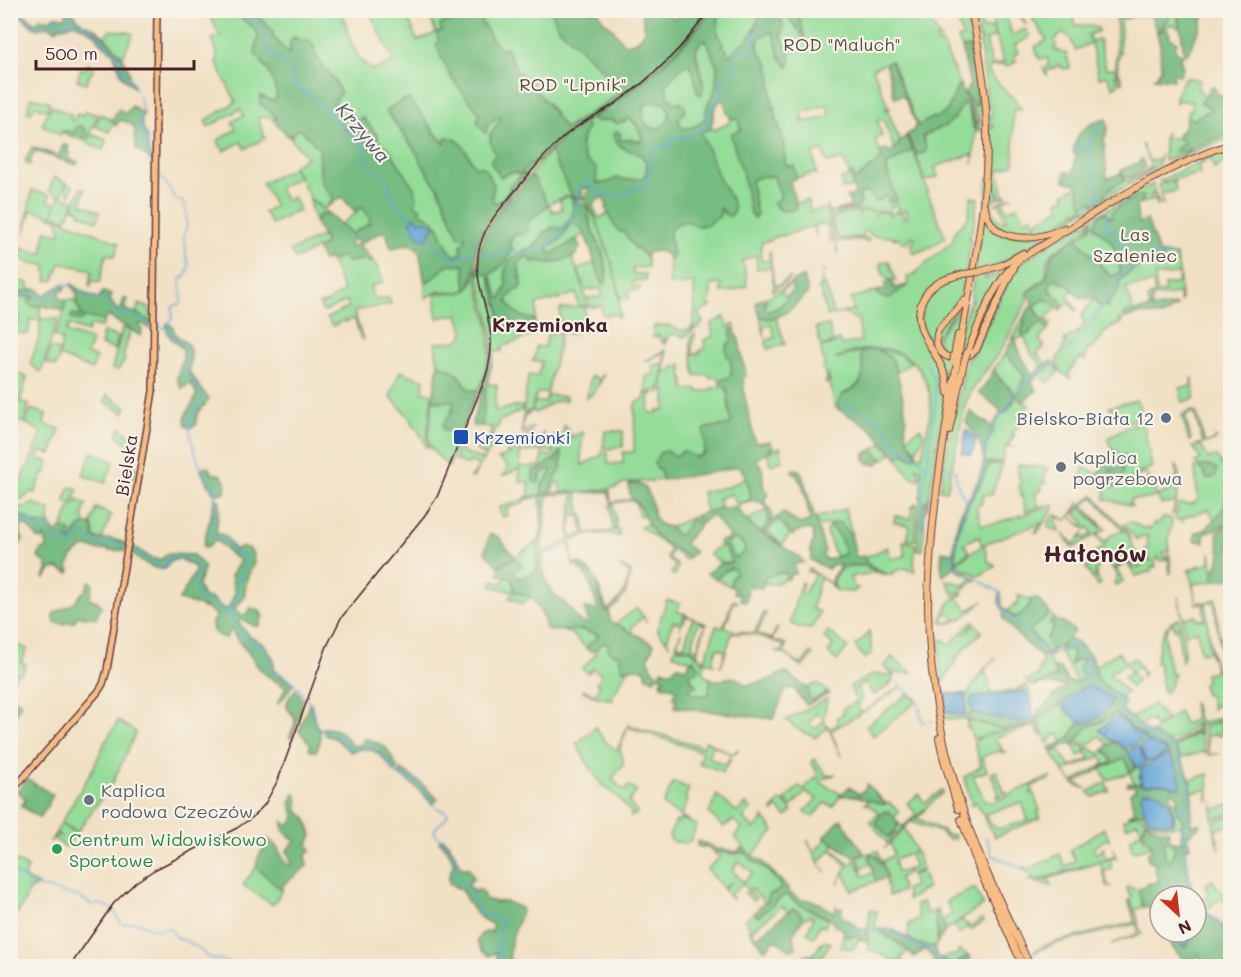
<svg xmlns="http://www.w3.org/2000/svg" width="1241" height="977" viewBox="0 0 1241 977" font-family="Mali,sans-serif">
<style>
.green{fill:#94dd99;stroke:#6f7e62;stroke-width:1.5;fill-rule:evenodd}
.forest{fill:#77bc81;stroke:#606e56;stroke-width:1.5;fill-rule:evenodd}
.water{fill:#64a6d8;stroke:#576282;stroke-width:1.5}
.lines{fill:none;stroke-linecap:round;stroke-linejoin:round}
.stream{stroke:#64a6d8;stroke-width:1.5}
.major-casing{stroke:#633c42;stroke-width:8}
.highway-casing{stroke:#633c42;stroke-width:8}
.major{stroke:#f6be86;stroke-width:5}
.highway{stroke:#f6be86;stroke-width:6}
.rail{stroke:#4a1f2b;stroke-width:1.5}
.highway-bridge-casing{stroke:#633c42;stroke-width:8;stroke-linecap:butt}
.highway-bridge{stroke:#f6be86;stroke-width:6}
.service-dot{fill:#5c6f8a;stroke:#f7f3e8;stroke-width:2}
.transit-dot{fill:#1a4fb4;stroke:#f7f3e8;stroke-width:2}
.worship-dot{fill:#6b7280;stroke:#f7f3e8;stroke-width:2}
.leisure-dot{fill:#2e9e5b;stroke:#f7f3e8;stroke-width:2}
.labels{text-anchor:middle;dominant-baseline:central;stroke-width:4.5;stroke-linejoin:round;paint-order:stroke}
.park-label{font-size:18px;fill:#5c4e46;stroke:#f7f3e8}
.service-label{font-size:18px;fill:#4e5e75;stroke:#f7f3e8;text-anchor:end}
.transit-label{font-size:18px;fill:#164399;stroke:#f7f3e8;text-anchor:start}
.worship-label{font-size:18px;fill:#5b616d;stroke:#f7f3e8;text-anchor:start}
.street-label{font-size:18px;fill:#4a1f2b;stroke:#f7f3e8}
.leisure-label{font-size:18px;fill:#27864d;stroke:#f7f3e8;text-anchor:start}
.water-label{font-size:20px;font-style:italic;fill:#545570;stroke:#f7f3e8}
.neighbourhood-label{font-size:20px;font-weight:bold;fill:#4a1f2b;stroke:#f7f3e8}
.district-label{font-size:24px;font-weight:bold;fill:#4a1f2b;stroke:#f7f3e8}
</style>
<rect width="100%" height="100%" fill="#f7f3e8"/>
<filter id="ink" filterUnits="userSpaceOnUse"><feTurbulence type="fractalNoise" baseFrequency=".0167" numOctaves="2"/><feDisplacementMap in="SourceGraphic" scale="12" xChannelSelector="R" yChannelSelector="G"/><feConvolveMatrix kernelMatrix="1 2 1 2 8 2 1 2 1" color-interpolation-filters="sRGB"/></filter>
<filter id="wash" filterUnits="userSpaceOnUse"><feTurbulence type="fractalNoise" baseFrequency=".008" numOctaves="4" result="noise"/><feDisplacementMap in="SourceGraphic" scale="24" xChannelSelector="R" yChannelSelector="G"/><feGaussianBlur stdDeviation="1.35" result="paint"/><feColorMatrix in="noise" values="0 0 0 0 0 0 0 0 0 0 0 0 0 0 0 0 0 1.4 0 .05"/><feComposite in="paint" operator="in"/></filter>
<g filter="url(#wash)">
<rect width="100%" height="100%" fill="#f1e0c3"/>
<path class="green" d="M 208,11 L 232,11 L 256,30 L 258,38 L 255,50 L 265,68 L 272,74 L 277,96 L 273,101 L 261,96 L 276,118 L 274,121 L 269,116 L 258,118 L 265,138 L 245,149 L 241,142 L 224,151 L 217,141 L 236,129 L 232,122 L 244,115 L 240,109 L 208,127 L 205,121 L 236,102 L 216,62 L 218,61 L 216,49 L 212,39 L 220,36 L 211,18 L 218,14 Z
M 253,11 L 342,11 C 347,29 354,62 373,70 L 391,63 L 393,59 L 369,11 L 406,11 L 417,41 L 436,33 L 428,11 L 465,11 L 462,12 L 457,11 L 452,21 L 443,23 L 438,49 L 451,78 L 481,114 L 477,119 L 486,133 L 487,126 L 498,116 L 501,119 L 490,134 L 490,140 L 496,155 L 500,177 L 513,172 L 520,174 L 537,160 L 540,160 L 527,174 L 521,174 L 517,180 L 509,186 L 510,190 L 499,202 L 494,203 L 467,152 L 457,139 L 447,137 L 446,144 L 444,144 L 409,99 L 386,111 L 414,149 L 433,182 L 438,187 L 459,237 L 465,237 L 465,240 L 461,245 L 461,253 L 458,255 L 453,255 L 449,251 L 436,224 L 419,214 L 415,204 L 414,188 L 389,149 L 373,147 L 371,145 L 378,139 L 378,136 L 363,117 L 344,130 L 334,103 L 335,81 L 315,55 L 302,41 L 295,37 L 290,43 L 290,52 L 287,54 L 273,36 L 273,31 Z
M 475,11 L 553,11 L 552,12 L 559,28 L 604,71 L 619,94 L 565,130 L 547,103 L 534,89 L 529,81 L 517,71 L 513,63 L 494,42 Z
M 719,11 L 765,11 L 759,16 L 755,28 L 747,41 L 737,47 L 731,55 L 728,55 C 727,52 725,50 723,47 C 716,37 718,22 719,11 Z
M 806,11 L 925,11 L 941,40 L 941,41 L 939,38 L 936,39 L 937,43 L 943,44 L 960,85 L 958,86 L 947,111 L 936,119 L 934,117 L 918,126 L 891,61 L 873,68 L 888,107 L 883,111 L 890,107 L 890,109 L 888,111 L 900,141 L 895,150 L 883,119 L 877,121 L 882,136 L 875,139 L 882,158 L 856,180 L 853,173 L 850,173 L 853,185 L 850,188 L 840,189 L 843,188 L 841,179 L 850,176 L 843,159 L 827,163 L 823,150 L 813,154 L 817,176 L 816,173 L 796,178 L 796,176 L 785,163 L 784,144 L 772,102 L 769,67 L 758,50 L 758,41 L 760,37 L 773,32 L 779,55 L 782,61 C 782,46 782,31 781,16 L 784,13 L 787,14 C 791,23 799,30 805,38 L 799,17 ZM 827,105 L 830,116 L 805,122 L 804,120 L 802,122 L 801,119 L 803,119 L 802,112 Z
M 955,11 L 965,11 C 974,51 979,90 981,131 L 977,131 L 978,119 L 972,105 L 978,104 L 974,76 L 969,52 L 972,52 L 972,48 L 962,48 L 958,39 L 963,37 L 957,20 L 959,19 Z
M 973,11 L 989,11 L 979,15 L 982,29 L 992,27 L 995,37 L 986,40 L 992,65 L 1001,63 L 1002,65 L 989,67 L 990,74 L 1010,96 L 1012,95 L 1022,110 L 1013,110 L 1014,164 L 998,171 L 1004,195 L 1008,195 L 1000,198 L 994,179 L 998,198 L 992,201 C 991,210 995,222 1006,221 L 1000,204 L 996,204 L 999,202 L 1013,196 L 1003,201 L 1007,211 L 1018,206 L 1024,220 L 1031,217 L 1035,226 L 1034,228 L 1042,233 L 1061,223 L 1083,209 L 1087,210 L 1084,212 L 1081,211 L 1079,215 L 1058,228 L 1043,234 L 1012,236 L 995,227 L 986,207 L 988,178 L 992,177 L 992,151 L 991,151 L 990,148 L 989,126 L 991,129 L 993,128 L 993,125 L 989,123 L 989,116 L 991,116 L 992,107 L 988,107 L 980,43 L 981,42 L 981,39 L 979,39 Z
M 991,11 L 1005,11 L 1012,35 L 1026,29 L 1029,36 L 1028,38 L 1015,45 L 1018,53 L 1014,55 L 1016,62 L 1005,67 L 1003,63 L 1005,61 L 1003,61 L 993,23 Z
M 1011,11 L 1082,11 L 1082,15 L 1074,16 L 1075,25 L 1083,25 L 1084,27 L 1089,26 L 1098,28 L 1099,31 L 1088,35 L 1091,41 L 1099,39 L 1106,69 L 1114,68 L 1116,73 L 1114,75 L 1116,75 L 1118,85 L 1113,88 L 1108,77 L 1106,76 L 1099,78 L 1091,43 L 1075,50 L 1070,38 L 1063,33 L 1054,40 L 1057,46 L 1053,49 L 1067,54 L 1066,59 L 1068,59 L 1070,68 L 1063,69 L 1059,65 L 1046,72 L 1047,76 L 1043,68 L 1049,65 L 1047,58 L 1039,59 L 1035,47 L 1047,40 L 1027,11 L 1019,12 L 1026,24 L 1025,24 L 1018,12 Z
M 1177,13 L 1179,28 L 1172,24 L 1157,33 L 1169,18 L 1169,15 Z
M 1140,15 L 1120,20 L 1121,34 L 1119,50 L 1121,51 C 1115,62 1118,71 1123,82 L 1122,83 L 1120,82 L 1115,63 L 1117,51 L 1116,50 L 1117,32 L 1116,18 Z
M 111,30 L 132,33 L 133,35 L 123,56 L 103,37 Z
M 704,40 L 708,42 L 714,61 L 717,64 C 717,69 716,89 714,93 C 712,97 709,101 707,106 C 706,111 707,116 704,120 C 699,126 690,129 682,128 L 679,122 L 679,117 L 684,113 L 686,110 L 684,105 L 680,102 L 674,103 L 668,96 L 666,86 C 671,78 680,66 689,64 C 696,72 696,82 697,92 L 703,83 L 696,51 L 701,41 Z
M 88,64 L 94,67 L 86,83 L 77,80 L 81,68 L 86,69 Z
M 1185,77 L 1200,80 L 1197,88 L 1200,90 L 1200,93 L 1208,94 L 1201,102 L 1212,109 L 1211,111 L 1204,113 L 1193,120 L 1187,116 L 1189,110 L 1192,110 L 1192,102 L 1178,100 L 1176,104 L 1176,95 Z
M 31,97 L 50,102 L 47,110 L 34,106 L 31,113 L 27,112 Z
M 650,102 L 664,103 C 685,125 637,146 644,106 Z
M 964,102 L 967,105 L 974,128 L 975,128 L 976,120 L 972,110 L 976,120 L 973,165 L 973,154 L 935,167 L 938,177 L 925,181 L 915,152 L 919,154 L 926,150 L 923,136 L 937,130 L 954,119 Z
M 51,106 L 72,115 L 70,120 L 73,121 L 77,114 L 83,116 L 85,111 L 98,115 L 86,141 L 83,140 L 86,133 L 64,131 L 61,132 L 60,135 L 42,125 Z
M 101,114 L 117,124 L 116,126 L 113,124 L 109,132 L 95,126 Z
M 592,118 L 594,121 L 611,120 L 624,122 L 629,118 C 637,123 640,130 642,139 L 640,142 L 634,140 L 621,140 L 617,131 L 614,134 C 616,139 618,144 622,147 C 626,150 632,150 636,153 C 648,158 650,168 643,178 L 628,180 L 617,178 L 606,183 L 596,183 L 595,167 C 576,156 579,145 587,128 L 585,123 Z
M 731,118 L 738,118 L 741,130 L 732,133 L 743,175 L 750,212 L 754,218 L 757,215 L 751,182 L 752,180 L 762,176 L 768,177 L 773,175 L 782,198 L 774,202 C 777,212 788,213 796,208 L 796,203 L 808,200 L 810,211 L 826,209 L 833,241 L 830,241 L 827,225 L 824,225 L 823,224 L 814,226 L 816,236 L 813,226 L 797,230 L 797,232 L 772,238 L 771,241 L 762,242 L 761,245 L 761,261 L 770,260 L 769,252 L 772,252 L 770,253 L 774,284 L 779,285 L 790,277 L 791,278 L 773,291 L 772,289 L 774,288 L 771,267 L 757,269 L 756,255 L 742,261 L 746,274 L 747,286 L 732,291 L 721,292 L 721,284 L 711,285 L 711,297 L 709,298 L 709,306 L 712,306 L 698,313 L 703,323 L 693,331 L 695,305 L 694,303 L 694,283 L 670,285 L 669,258 L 671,259 L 673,255 C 670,245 665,230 677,224 C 680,223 684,221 687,221 C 691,222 697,225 701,226 L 720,216 L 719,208 L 720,208 L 724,214 L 727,191 L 720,181 L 704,140 L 701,134 L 701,132 L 711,128 L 713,130 L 728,124 Z
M 301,129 L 319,149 C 321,169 315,183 334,197 L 327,207 L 324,209 L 310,198 L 293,166 L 307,157 L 290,138 L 296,130 Z
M 1166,133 L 1166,138 L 1178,138 L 1182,140 L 1184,143 L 1175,150 L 1187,150 L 1230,133 L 1230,138 L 1203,148 L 1167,164 L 1193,151 L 1192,150 L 1164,161 L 1164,136 Z
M 91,134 L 106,140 L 103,150 L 87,143 Z
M 1142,144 L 1149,161 L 1159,159 L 1160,155 L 1159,164 L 1137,178 L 1138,179 L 1158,169 L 1116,192 L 1114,191 L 1112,194 L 1103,200 C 1105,189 1116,185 1124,180 L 1124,181 L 1128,181 L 1151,167 Z
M 1230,149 L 1230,161 L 1227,160 L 1214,169 L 1211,159 L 1198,166 L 1200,174 L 1201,175 L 1198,174 L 1162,182 L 1159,181 L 1209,157 Z
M 913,150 L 928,192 L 926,194 L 929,196 L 945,237 L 933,246 L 913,254 L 911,248 L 915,237 L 911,237 L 909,243 L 902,243 L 900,239 L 897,237 L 896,239 L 894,239 L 894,237 L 873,236 L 869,233 L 868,231 L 865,231 L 862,237 L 840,238 C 832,232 831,220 838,214 L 840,216 L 840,214 L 842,213 L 858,212 L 859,215 L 861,211 L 872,211 L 875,216 L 878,212 L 889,213 L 890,216 L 892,213 L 903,213 L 903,218 L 907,218 L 907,210 L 896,211 L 898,209 L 895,204 L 891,206 L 891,210 L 889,212 C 876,211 850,208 838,212 C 834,214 834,216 831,220 C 834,247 845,239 867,238 L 869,240 L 868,242 L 865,242 L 863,240 L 836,242 L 838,253 L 827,205 L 829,212 L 858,208 L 861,203 L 859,196 L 861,193 L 866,193 L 871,194 L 874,199 L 880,200 L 886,195 L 897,201 L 887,171 L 887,165 Z
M 550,151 L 572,196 L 565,196 L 559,200 L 559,199 L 549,203 L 553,212 L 562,209 L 560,201 L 566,197 L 572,197 L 573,216 L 561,229 L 552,227 L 545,232 L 534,247 L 515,256 L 505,270 L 506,287 L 501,298 L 499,299 L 491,277 L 489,277 L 499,309 L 500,321 L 516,328 L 535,321 L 535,334 L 534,335 L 518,340 L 518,341 L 503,346 L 501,352 L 495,351 L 487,384 L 497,385 L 495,408 L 496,409 L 497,411 L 516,406 L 522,406 L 522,410 L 498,422 L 499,426 L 494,429 L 493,447 L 505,442 L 493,448 L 491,445 L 492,449 L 487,455 L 482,454 L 486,456 L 484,460 L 485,456 L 481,454 L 475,449 L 480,453 L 478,448 L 480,447 L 479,443 L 490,440 L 490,438 L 492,444 L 493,436 L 490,437 L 491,427 L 482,426 L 486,388 L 483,387 C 490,366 495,345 490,323 C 487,306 480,290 478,272 L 480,273 L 513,249 L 510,245 L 512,238 L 515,235 L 520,235 L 527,223 L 548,205 L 533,177 L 529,177 Z
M 293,168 L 298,177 L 279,188 L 286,201 L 293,197 L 299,210 L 272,224 L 264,212 L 275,206 L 262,183 Z
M 54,177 L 73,186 L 70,195 L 65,185 L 64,191 L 61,196 L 75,201 L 66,220 L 53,214 L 59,196 L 49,190 Z
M 1174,182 L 1176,191 L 1161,194 L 1163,204 L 1162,204 L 1159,185 Z
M 1153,184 L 1156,197 L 1152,194 L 1150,198 L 1152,199 L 1157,198 L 1159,205 L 1157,206 L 1156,200 L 1142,203 L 1144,196 C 1133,194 1126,204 1117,208 L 1112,217 L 1110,218 L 1106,213 C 1098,215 1096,221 1095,228 C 1099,232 1104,234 1108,238 C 1116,246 1120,261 1120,272 L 1114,276 L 1110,276 L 1077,238 C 1085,233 1095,228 1092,218 L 1116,204 L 1120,205 L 1119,202 L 1120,201 L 1142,188 L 1143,189 Z
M 1078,186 L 1082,205 C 1087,203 1091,200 1096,204 L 1088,209 L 1083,208 L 1077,212 L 1075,210 L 1073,212 L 1073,215 L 1044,231 L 1038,230 L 1035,222 L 1061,208 L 1058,201 L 1066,197 L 1064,194 Z
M 81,188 L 85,190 L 81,203 L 100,212 L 97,221 L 79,213 L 80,210 L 73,208 Z
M 32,190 L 50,195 L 48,201 L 54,203 L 55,205 L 52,216 L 119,243 L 115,256 L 106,254 L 100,282 L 92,281 L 90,287 L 89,286 L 92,270 L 60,263 L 54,280 L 47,281 L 46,266 C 39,262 28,265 23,259 L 20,259 L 21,248 L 42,254 L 43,252 L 45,231 L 59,234 L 61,232 L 58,220 L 45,214 L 31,210 L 24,234 Z
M 971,197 L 978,198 L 974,223 L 969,240 L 971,241 L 962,294 L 961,299 L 935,340 L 951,360 L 948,381 L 926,337 L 920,319 L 928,290 L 918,324 L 941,367 L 946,384 L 927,511 L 927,501 L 925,501 L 923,550 L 917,550 L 922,469 L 915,468 L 918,469 L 918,472 L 920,473 L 919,479 L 911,478 L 895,455 L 897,456 L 903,453 L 914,457 L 917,454 L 918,456 L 922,456 C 925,438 933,413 930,396 C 922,357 893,342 856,351 C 848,353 841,355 835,360 L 847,355 L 861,351 C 860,358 863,360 863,366 C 865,380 856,389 844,393 L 838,404 L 838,409 L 835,407 L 828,373 L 829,383 L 826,384 L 825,382 L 827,381 L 823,367 L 826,363 L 823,361 L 821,349 L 821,347 L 835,344 L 835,341 L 839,340 L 841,345 L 861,341 L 858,319 L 852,318 L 851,316 L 842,313 L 833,315 L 852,310 L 853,311 L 854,311 L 851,298 L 877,291 L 879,295 L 908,285 L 907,277 L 915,275 L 915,273 L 953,241 C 954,224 962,229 968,217 C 970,211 970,204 971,197 Z
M 310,200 L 328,213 L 320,215 L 317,218 L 316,224 L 310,206 L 311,206 Z
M 593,205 L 598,218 L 608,214 L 618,230 L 624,232 L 647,259 L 648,267 L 633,268 L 633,274 L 646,274 L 646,280 L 633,281 L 633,286 L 640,287 L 639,290 L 626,291 L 630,297 L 628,299 L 621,299 L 619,289 L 612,265 L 613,263 L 611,262 L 593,212 L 589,206 Z
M 587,207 C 600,220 617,278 619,297 C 620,304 620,310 620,317 L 618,317 L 617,314 L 602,315 L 602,306 L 587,307 L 589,305 L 587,298 L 602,297 L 601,288 L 584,291 L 586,309 L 585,305 L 579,306 L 583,307 L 585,308 L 584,333 L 584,322 L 573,321 L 572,332 L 576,333 L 571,333 L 570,335 L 569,333 L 560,333 L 560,309 L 579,307 L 576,293 L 559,299 L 537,304 L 536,317 L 535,319 C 522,318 513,313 507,301 C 508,294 514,292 519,289 L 522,279 L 518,267 L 520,262 L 527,256 L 538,260 L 541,260 L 545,263 L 559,261 L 572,257 L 584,289 L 578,269 L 594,263 L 602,282 L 607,274 L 606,266 L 604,257 L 591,226 Z
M 359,208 L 363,208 L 369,217 L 370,223 L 353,235 L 341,224 L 356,213 Z
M 984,211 L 1001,234 L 1045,237 L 983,273 L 984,276 L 1013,261 L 985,277 L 986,280 L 1008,268 L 1000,285 L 1010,271 L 976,347 L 969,355 L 948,356 L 939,346 L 939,334 L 960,307 L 952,355 L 970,301 L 972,300 L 971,294 Z
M 1091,219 L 1091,224 L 1089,227 L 1051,254 L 1047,262 L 1046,277 L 1026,293 L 1028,299 L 1002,348 L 972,390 L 965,404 L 947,491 L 940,490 L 945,457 L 967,359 L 973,355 L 1015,268 L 1024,261 L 1084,223 L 1086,225 L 1088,225 L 1089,220 Z
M 573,224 L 577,225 L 585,234 L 568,244 L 568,245 L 566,247 L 551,254 L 550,253 L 548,248 C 561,240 561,242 567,228 Z
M 322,236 L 326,242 L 326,244 L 295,259 L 290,251 Z
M 1163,254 L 1176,255 L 1180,276 L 1178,274 L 1155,276 L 1157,293 L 1165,292 L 1165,285 L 1179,283 L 1178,278 L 1180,278 L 1181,301 L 1180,301 L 1179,294 L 1152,297 L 1152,308 L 1150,309 L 1148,298 L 1150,296 L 1155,294 L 1153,283 L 1125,288 L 1131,300 L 1133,312 L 1125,314 L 1125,318 L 1121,319 L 1122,323 L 1119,319 L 1120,325 L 1114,326 L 1104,333 L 1098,343 L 1088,350 L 1085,360 L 1082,358 L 1077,361 L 1069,372 L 1070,380 L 1068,376 L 1065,376 L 1058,367 L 1056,362 L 1066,342 L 1064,340 L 1074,335 L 1077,331 L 1076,336 L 1085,324 L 1081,315 L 1095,298 L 1108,304 C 1111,300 1115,296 1117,292 C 1122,283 1116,291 1120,282 C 1125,271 1151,260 1162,258 Z
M 342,256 L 347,262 L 365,259 L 371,263 L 373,261 L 378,269 L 383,282 L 370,287 L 374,300 L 389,297 L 391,304 L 354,311 L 362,337 L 363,338 L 363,340 L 361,339 L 354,318 L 345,322 L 344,320 L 333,326 L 327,318 L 349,307 L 347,301 L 323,312 L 319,304 L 323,303 L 324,304 L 332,300 L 332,298 L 344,292 L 331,261 Z
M 475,261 L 478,285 L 488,322 L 490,349 L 484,378 L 478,392 L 477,390 L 472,390 L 468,389 C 460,372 454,371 438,364 L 435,343 L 458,341 L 464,334 L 458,314 L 437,318 L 435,307 L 437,306 L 435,294 C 448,290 456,297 469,289 L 474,279 Z
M 889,261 L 889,262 L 896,280 L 888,280 L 884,276 L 880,264 L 882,262 Z
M 449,263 L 464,265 L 466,290 L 457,293 L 439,291 L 425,298 L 425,283 C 435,278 441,270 449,263 Z
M 826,271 L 822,272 L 822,286 L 826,285 L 833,314 L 827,316 L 820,288 L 818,289 L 822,283 L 822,272 Z
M 10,279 L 29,283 L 29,289 L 34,289 L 33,291 L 19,292 L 16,297 L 35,297 L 34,307 L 40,306 L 40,319 L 58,319 L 41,372 L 40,372 L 30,364 L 40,335 L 40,320 L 30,320 L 28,334 L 14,333 L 18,323 L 15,306 L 11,307 Z
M 1055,279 L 1067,284 L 1074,290 L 1067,296 L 1077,310 L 1076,311 L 1070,303 L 1064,307 L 1063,304 L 1049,288 L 1051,282 Z
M 790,283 L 790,285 L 781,292 L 785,296 L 789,294 C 784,304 779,308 768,311 L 764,309 L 766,304 L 765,298 L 774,294 Z
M 1045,299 L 1058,306 L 1046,319 L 1053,324 L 1041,317 L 1034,306 Z
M 64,300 L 75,300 C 76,307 82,309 81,316 L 73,314 L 72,318 L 84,316 L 104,321 L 102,327 L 90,325 L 88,332 L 69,325 L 66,332 L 92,341 L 87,354 L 96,358 L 92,370 L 60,356 L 62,339 L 55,336 C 58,325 67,312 64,300 Z
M 139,304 L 150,308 L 151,322 L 136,313 Z
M 726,316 L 724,317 L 728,327 L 734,324 L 735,329 L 732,329 L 732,340 C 723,348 726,349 730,359 C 732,364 732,369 731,375 L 727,378 L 721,380 L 716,377 L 709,378 L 708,374 L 695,376 L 690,343 L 691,342 L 691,337 L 695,334 L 692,347 L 693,354 L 700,353 L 700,350 L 705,349 L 704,340 L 713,336 L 711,324 Z
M 760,316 L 767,319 L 776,317 L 785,344 L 767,349 L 766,341 L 775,337 L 771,324 L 763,327 L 765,338 Z
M 1024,317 L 1024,325 L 1021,332 L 1031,333 L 1031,330 L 1040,323 L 1048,329 L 1039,340 L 1045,346 L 1037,354 L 1046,364 L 1042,368 L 1035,357 L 1033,357 L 1024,336 L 1015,340 L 1014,336 Z
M 668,325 L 682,331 L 691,329 L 692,325 L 691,333 L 684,337 L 676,334 L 671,335 L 667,338 L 666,345 L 664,344 L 666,338 L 664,338 L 664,342 L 662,343 L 658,335 L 657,337 L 652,337 L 654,326 Z
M 829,325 L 833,343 L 821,346 L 816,327 L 817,327 Z
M 124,328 L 130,331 L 123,358 L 125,360 L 118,370 L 112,369 L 122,329 Z
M 103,332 L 118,337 L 115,350 L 101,345 L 103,338 L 101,337 Z
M 548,333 L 560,333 L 559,344 L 547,393 L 537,393 L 536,398 L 534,398 L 532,409 L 536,400 L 536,402 L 546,402 L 547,395 L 566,397 L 566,401 L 556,401 L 535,413 L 533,410 L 524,418 L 522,432 L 523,432 L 533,427 L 523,433 L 522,431 L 523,417 L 531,410 L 523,414 L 528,377 L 529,375 L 538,376 L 542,362 L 532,361 L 535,357 L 536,346 L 545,347 Z
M 51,348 L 59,350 L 58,356 L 59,358 L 56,366 L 46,363 Z
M 666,349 L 665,372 L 672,372 L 673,367 L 681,366 L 682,363 L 682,372 L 685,390 L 697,389 L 698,392 L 711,390 L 711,388 L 725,386 L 727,391 L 731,423 L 729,425 L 707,428 C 704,450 709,464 681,452 L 676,456 L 666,451 L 659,453 L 657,468 L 661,471 L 662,480 L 624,483 L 615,488 L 584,492 L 607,490 L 608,491 L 609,493 L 610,491 L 611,501 L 613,502 L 632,499 L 639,505 L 644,515 L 639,516 L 636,504 L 631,500 L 613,503 L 617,529 L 615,528 L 614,529 L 619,531 L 619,536 C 603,531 587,534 571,541 L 573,564 L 579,563 L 592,573 L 597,582 L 607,610 C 623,598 625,592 630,573 L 620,566 L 631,572 L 625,595 L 618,602 L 619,603 L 607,612 L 600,592 L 584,568 L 579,563 L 573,566 L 570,544 L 543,555 L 543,552 L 569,540 C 569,524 573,509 573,493 L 540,496 L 524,500 L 524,503 L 506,509 L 508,515 L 502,517 L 499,508 C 523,499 551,490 577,492 L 580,514 L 583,514 L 586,533 L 613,531 L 610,505 L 612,505 L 608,492 L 585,493 L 571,491 L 562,492 L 560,488 L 560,482 L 557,482 L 551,493 L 548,493 L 556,478 L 561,452 L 559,452 C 556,461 545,468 535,470 L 540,481 L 541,474 L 547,469 L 551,469 C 551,474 547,481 543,483 L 541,490 L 542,494 L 524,498 L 529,496 L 529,482 L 519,482 L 519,469 L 503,476 L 508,466 L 498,459 L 507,455 L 507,445 L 516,441 L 507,445 L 509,454 L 520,449 L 520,440 L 518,440 L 531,432 L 536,442 L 539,442 L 541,443 L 543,432 L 544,438 L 563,434 L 564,425 L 567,428 L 571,437 L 583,432 L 581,451 L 582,465 L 602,455 L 602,451 L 608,453 L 608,464 L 623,463 L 623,452 L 634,452 L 635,403 L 645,399 L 645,395 L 653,392 L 654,394 L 650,395 L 649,413 L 657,413 L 657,411 L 665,410 L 665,390 L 657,393 L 662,388 L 663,384 L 666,355 L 661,386 L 658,389 L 645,393 L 646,376 L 654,374 L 652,366 L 664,363 L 664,352 L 644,362 L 665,350 L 666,353 ZM 542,446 L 543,451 L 554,451 L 553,455 L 550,456 L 542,454 L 541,466 L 520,467 L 520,452 L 541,451 ZM 580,515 L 584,534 L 571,538 L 570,527 L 572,516 Z
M 879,349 L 899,354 L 911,362 L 896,373 L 894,362 Z
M 1006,352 L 1006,355 L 1022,372 L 1024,377 L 1019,390 L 1023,402 L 1024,401 L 1029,405 L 1027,407 L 1021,422 L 1013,433 L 1012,437 L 1015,434 L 1008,447 L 1015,447 L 1007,447 L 1010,440 L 1005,449 L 1002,462 L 985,462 L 986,445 L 994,430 L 992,427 L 1001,412 L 1005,413 C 1008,409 1012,405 1014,401 C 1018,390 998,382 994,369 Z
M 1053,363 L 1059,372 L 1047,383 L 1040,375 Z
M 400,371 L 424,380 L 423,391 L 432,394 L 427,439 L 429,448 L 426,447 L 423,439 L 410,418 L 390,396 Z
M 14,373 L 27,377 L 20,401 L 29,405 L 24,423 L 15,420 L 11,433 L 11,381 L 13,381 Z
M 603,375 L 604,375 L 601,381 L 599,381 L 600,383 L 593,393 L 586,399 L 591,376 L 600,379 Z
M 1193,378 L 1194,399 L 1182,402 L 1180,388 L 1191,386 L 1191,379 Z
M 107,395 L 126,407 L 124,413 L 105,402 Z
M 433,400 L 439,402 L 452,400 L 454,404 L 449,417 L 445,421 L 444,429 C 450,432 453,436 458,438 L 449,467 C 441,459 431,451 428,440 Z
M 1136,400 L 1144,415 C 1141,419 1130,422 1126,421 L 1109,407 Z
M 31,409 L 46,414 L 44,424 L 60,429 L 51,454 L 40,451 L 37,458 L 49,462 L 46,472 L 41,477 L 35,493 L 31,492 L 23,499 L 14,498 L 26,468 L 29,466 L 41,432 L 26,423 Z
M 1192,411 L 1197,414 L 1205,443 L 1215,440 L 1214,438 L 1216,437 L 1215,441 L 1196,445 L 1203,443 L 1195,415 L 1193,412 L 1185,415 L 1191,440 L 1189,441 L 1182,415 Z
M 1143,421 L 1152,467 L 1132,477 L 1137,485 L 1149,480 L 1146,473 L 1136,477 L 1146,473 L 1157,496 L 1147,499 L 1131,499 L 1130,504 L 1133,506 L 1104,499 L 1106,491 L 1097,480 L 1094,480 L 1086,483 C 1076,471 1083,476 1084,467 L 1102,476 L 1114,487 L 1123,466 L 1109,472 L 1111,467 L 1117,464 L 1119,456 C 1113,451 1111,446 1107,439 L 1126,427 Z
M 120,428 L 135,439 L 132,447 L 117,435 Z
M 920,428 L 924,434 L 922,439 L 916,451 L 906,438 Z
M 605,431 L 623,431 L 623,447 L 613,447 L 611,449 L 603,448 Z
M 882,443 L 892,453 L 883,460 L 882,458 L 867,454 L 865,458 L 864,454 L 879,446 Z
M 1201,445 L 1208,458 L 1216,456 L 1223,467 L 1228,464 L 1230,465 L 1230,484 L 1227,484 L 1229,493 L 1226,498 L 1225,506 L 1214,521 L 1209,509 L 1184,518 L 1182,520 L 1183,522 L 1175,519 L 1179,504 L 1192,504 L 1198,500 L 1195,467 L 1198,465 L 1195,462 L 1201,459 L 1194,448 L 1192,447 Z
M 780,447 L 783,461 L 771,465 L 767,453 Z
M 458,450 L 483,460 L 473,478 L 470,477 L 470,476 L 473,476 L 479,466 L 470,461 L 468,465 L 455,460 Z
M 92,452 L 114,462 L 105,483 L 83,475 Z
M 992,464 L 1002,465 C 1000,475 994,485 992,495 L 983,495 L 982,504 L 978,504 L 977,510 L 981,525 L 993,524 L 1050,506 L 1053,505 L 1054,507 L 1037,533 L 1035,532 L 1041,523 L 984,544 L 988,561 L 995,565 L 994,567 L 979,576 L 961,568 L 957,564 L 958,561 L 982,546 L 979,536 L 964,543 L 969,552 L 956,561 C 955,542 959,522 968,505 C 975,492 984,480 988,466 Z
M 1019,465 L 1049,468 L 1048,471 L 1044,471 L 1045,483 L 1041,485 L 1042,490 L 1035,493 L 1039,507 L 1047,505 L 1026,511 L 1022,497 L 1020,496 L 1022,495 L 1019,486 L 1020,486 L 1020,477 L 1018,476 L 1018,466 Z
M 126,466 L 137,467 L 135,480 L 131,478 L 128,481 L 122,478 Z
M 1176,466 L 1178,467 C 1180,484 1177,497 1174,514 L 1171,515 L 1173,513 L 1175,502 L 1161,504 L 1157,496 L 1177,487 Z
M 746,477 L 751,494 L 750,500 L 738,505 L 731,494 L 718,499 L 721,508 L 706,512 L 702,492 L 727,487 L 727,488 Z
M 70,487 L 78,489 L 75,498 L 77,499 L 69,504 L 64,502 Z
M 1093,495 L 1124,528 L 1126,530 L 1122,532 L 1126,530 C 1130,536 1130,541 1133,547 C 1134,551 1138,554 1140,557 L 1131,562 L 1124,562 L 1113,569 L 1108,561 L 1109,559 L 1106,558 L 1103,553 L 1085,562 L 1085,565 L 1083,565 L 1081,561 L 1104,547 L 1096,536 L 1098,535 L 1105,543 L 1110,536 L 1123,530 L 1093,497 L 1083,506 L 1106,529 L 1073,548 L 1063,534 L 1074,544 L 1085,531 L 1080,539 L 1083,537 L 1084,539 L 1089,535 L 1092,537 L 1091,533 L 1092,532 L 1088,527 L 1086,529 L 1082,527 L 1072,517 L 1082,526 L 1085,524 L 1075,513 L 1081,508 L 1101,528 L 1102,527 L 1081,505 L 1068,519 L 1065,520 L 1059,517 L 1055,524 L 1059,526 L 1058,529 L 1060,530 L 1059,532 L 1048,527 C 1048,523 1051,517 1055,514 L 1065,520 L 1068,519 L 1079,503 L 1082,504 Z
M 79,501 L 86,504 L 83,514 L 85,524 L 78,529 L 72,540 L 70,541 L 62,528 L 71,505 Z
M 33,503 L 50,510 L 49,520 L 51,526 C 36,525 24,520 13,510 L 13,506 L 27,507 Z
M 915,503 L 917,504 L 915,540 L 907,540 L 910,526 L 894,522 L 895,516 L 911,519 L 912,512 L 911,511 L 911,506 L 914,507 Z
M 96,508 L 111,515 L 101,541 L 93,537 L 93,527 L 91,524 Z
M 845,509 L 852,533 L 851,534 L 840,523 L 831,528 C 839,534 845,544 845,554 L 836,557 L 827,533 L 827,530 L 830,524 L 818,526 L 816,518 Z
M 766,511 L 769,514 L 768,521 L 770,521 L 761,532 L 752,526 L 747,520 Z
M 695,516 L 701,522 L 703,522 L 699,526 L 699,524 L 693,519 L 691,520 L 681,534 L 677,535 L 675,534 L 670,527 Z
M 1164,517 L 1170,518 L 1172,521 L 1169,537 L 1169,552 L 1163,552 L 1164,558 L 1167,558 L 1167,555 L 1170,555 L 1171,573 L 1170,574 L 1168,559 L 1160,561 L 1158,557 L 1155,563 L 1156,567 L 1151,567 L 1152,571 L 1135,576 L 1128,564 L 1125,564 L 1116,569 L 1123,581 L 1116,586 L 1114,583 L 1117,577 L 1114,570 C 1120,566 1124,562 1130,564 L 1133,571 L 1134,567 L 1132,563 L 1134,562 L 1138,568 L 1141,566 L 1138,560 L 1141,558 L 1143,559 L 1141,560 L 1143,564 L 1148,560 L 1151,561 L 1148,555 L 1146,556 L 1145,550 L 1149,547 L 1146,541 L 1148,537 L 1146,535 L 1137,540 L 1124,525 L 1130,521 L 1143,528 L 1150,529 L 1154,523 L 1154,525 L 1161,521 Z
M 779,520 C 783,522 786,530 790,534 L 782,545 L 767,531 Z
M 648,524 L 655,534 L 688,557 L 686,560 L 672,550 L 669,558 L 678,566 L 675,575 L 671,574 L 675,565 L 667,558 L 670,549 C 659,542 652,533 640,527 Z
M 731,538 L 734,540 L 739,540 L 745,547 L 744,553 L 737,558 L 733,556 L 726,543 L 730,542 L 729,539 Z
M 539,541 C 532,564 549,565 520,579 L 519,579 L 513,571 L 522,565 L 515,558 L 520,554 L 520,553 Z
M 903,541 L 915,544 L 914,572 L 905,568 L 895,571 L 892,574 L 886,574 L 865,562 L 866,556 L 874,554 L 887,547 L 891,559 L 905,556 Z
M 721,545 L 725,548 L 732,561 L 731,562 C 722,565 717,560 709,554 Z
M 1210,552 L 1214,581 L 1193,584 L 1195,598 L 1197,600 L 1195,597 L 1190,573 L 1192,570 L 1187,571 L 1201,565 L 1194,569 L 1208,564 L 1210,561 Z
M 1095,563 L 1098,569 L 1095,571 L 1097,575 L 1094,576 L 1096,578 L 1097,577 L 1101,584 L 1097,586 L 1086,568 Z
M 956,565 L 958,569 L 977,579 L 954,595 L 946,580 L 958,583 L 963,586 L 973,578 L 967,574 L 960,572 L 954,567 Z
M 845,566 L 864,566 L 877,572 L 850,577 L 855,588 L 858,588 L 854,592 L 836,591 C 835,588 834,586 833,583 C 832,576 840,569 845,566 Z
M 731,568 L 736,571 L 736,573 L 731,580 L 730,586 L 716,579 L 725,571 Z
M 810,569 L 828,582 C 830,583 832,585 832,587 L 830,584 L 820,577 L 812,609 L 820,612 L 812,628 C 805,630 795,627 790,622 L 801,582 L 803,583 L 801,592 L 805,594 L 808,584 L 810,584 L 815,574 L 811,572 L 809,572 L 808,570 Z
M 777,573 L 787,573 L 786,579 L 774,584 L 763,583 L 764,577 Z
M 505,577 L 512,579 L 515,592 L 531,597 L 522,604 L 519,601 L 509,598 L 514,592 L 491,586 L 493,580 L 503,583 Z
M 962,592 L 963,594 L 957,598 L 968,610 L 983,602 C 971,610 958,626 943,623 L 943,622 L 948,623 L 956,619 L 946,612 L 940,621 L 949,603 Z
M 1018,595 L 1030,600 L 1031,604 L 1023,613 L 1014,617 L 1007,611 L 1014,605 L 1016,606 L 1019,601 Z
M 1178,597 L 1183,618 L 1196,616 L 1197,620 L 1205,619 L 1203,604 L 1194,603 L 1203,602 L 1205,605 L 1205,602 L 1216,599 L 1219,636 L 1227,635 L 1220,638 L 1224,669 L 1230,668 L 1230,703 L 1215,706 L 1212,709 L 1209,695 L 1205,695 L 1203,684 L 1206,683 L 1205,674 L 1215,672 L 1207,620 L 1211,658 L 1210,651 L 1201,653 L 1197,631 L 1185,633 L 1186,637 ZM 1214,601 L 1223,669 L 1216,671 L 1209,638 L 1206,603 Z
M 667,600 L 680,604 L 677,611 L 684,614 L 685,612 L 680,629 L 681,624 L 673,621 L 667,641 L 670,645 L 657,630 Z
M 734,600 L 737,601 L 737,603 L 733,602 L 728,620 L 726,620 L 725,625 L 726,628 L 737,632 L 740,631 L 754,634 L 764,612 L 766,613 L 757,634 L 771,639 L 777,628 L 778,628 L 772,640 L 786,644 L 784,653 L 800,664 L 804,662 L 810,653 L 813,654 L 802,667 L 785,654 L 775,651 L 781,652 L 784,645 L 756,635 L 741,633 L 739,634 L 734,632 L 732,633 L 721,667 L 720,666 L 721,666 L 725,651 L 717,648 L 712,663 L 716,665 L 705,661 L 701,657 L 705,660 L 716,626 L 723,628 L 732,602 Z
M 637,608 L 647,622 L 643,617 L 632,627 L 633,633 L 616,624 Z
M 1049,613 L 1054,618 L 1050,622 L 1054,627 L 1046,638 L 1051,650 L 1054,650 L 1052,651 L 1052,653 L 1047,652 L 1043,646 L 1028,631 Z
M 686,615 L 706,624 L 697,653 L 699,656 L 690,648 L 676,646 L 681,632 L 677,645 L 684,646 L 693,618 L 686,616 L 684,623 ZM 699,622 L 705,625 L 697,650 L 692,646 Z
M 1177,619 L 1179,619 L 1181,626 L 1177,627 L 1181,628 C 1183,638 1187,651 1182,661 L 1178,632 L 1174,628 L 1175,626 L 1169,624 Z
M 973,621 L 974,623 L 968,632 L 975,623 L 982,632 L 968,645 L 958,657 L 956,657 L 957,659 L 941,685 L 939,640 L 944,640 L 950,645 L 960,633 L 967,633 L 961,633 Z
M 1167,626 L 1169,627 L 1165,634 L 1166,642 L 1165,642 L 1171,674 L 1175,674 L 1167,692 L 1163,693 L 1159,664 L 1156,663 L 1160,640 Z
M 574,629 L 582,630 L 599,636 L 587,646 L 587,649 L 572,634 L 562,631 Z
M 869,630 L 872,653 L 865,659 L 855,646 L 868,634 Z
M 828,631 L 848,647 L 837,661 L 828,653 L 833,645 L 824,637 Z
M 12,642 L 27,649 L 21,662 L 26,665 L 21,674 L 17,673 L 11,685 L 11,665 L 15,657 L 11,654 L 11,645 Z
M 604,642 L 609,644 L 615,654 L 619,654 L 622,668 L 627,671 L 611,699 L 613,699 L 613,700 L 594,696 L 583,691 L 583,689 L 594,695 L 600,686 L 596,683 L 602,675 L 593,668 L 588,673 L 582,669 L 596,654 L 594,651 Z
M 677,648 L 691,650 L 705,664 L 703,670 L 706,677 L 710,678 L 709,694 C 701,696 694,696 689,689 L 689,687 L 696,684 L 693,682 L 690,677 L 693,659 L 691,661 L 673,654 L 674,650 Z
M 1065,649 L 1069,649 L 1073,652 L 1071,663 L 1073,663 L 1080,658 L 1083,660 C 1081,667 1077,669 1083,677 L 1082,680 L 1077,682 L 1060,652 Z
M 1118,652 L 1126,662 L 1135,658 L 1144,674 L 1141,678 L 1143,673 L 1139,667 L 1132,672 L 1137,681 L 1138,680 L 1131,687 L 1124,677 L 1131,672 L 1126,663 L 1115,671 L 1114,669 L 1109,673 L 1127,692 L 1121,698 L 1099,680 L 1094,667 Z
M 1046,653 L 1057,676 L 1031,686 L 1025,679 L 1027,682 L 1038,674 L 1039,670 L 1041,668 L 1040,666 L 1043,664 L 1041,656 Z
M 892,657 L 893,658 L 912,673 C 899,672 893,677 884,666 Z
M 996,658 L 985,668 L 976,682 L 984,671 L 989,680 L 990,693 L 1013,691 L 1026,685 L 1032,696 L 1033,716 L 1036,718 L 1031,719 C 1034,708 1030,699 1023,690 L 1014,693 L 972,697 L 970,704 L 972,713 L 970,715 L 968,715 L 966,719 L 949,719 L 943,718 L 942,709 C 949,713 958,718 966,713 L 966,696 L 964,695 L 942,695 L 942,693 L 968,694 C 975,680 984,668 996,658 Z
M 873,674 L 894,675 C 893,686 881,690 873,695 L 866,682 L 857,687 L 862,699 L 861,703 L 857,704 L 861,713 L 900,687 L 871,707 L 831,731 L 841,756 L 827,725 L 830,729 L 838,724 L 836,718 L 844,713 L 842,709 L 856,702 L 850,686 Z
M 818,683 L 828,692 L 812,701 L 809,697 L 806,688 Z
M 908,694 L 915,699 L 916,702 L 873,736 L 866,726 Z
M 827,699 L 824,717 L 823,718 L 816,713 L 809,724 L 816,729 L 824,720 L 827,728 L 815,738 L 812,735 C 803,734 793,726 786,720 Z
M 1193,702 L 1194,702 L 1199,722 C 1190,727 1184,739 1173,739 L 1168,743 L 1153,734 L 1150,734 L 1179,711 L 1184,724 L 1195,720 Z
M 1062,703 C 1063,710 1074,718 1081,722 L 1079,723 L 1071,737 L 1062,742 L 1058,734 L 1055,735 L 1049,742 L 1047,743 L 1038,719 Z
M 1154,704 L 1166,719 L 1156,727 L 1151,721 L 1148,720 L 1140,726 L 1132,717 Z
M 1116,713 L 1135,730 L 1146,737 L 1147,742 L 1141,745 L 1140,746 L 1147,762 L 1165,753 L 1166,751 L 1169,754 L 1140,770 L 1143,785 L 1134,783 L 1130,773 L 1107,780 L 1100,769 L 1075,783 L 1086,789 L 1074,784 L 1073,783 L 1075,782 L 1074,781 L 1104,764 L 1101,756 L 1064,771 L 1072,782 L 1063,771 L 1052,753 L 1059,749 L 1070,767 L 1090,759 L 1086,752 L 1079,756 L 1072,744 L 1084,746 L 1086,751 L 1087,747 L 1100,754 L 1105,749 L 1105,752 L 1111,759 L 1111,763 L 1100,767 L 1125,758 L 1135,769 L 1135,766 L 1139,767 L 1145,763 L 1138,747 C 1134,746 1129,751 1129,754 L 1125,749 L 1142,740 L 1121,719 C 1114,725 1109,728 1106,737 L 1113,742 L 1112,744 L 1109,744 L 1099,736 L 1089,745 L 1076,742 L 1087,727 L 1101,722 Z
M 1230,713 L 1230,717 L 1217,721 L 1206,726 L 1218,722 L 1220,724 L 1221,722 L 1223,730 L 1221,728 L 1223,735 L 1218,736 L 1216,734 L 1207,736 L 1209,754 L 1220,754 L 1208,755 L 1205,733 L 1203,728 L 1205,728 L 1203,727 L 1201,721 L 1203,723 Z
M 118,721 L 136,732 L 113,782 L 77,832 L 61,823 L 94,767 L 104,744 Z
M 971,721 L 1005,730 L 973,739 L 969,728 L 967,728 L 967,722 Z
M 1036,724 L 1038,725 L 1041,734 L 1040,736 L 1036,726 L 1013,732 L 997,737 L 995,739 L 996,743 L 999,742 L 1003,752 L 1007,751 L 1003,753 L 1000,747 L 1001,752 C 994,752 987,754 982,758 L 987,771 L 973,776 L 985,801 L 989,801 L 991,803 L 1051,776 L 1049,780 L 1031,787 L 1033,791 L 1030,792 L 1031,794 L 1034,794 L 1040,811 L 1038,813 L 1040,818 L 995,837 L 976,802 L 972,805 L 964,777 L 976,770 L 981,766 L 974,742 C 988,730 1018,730 1036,724 ZM 1020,803 L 1022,803 L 1028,820 L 998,829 L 991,824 L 985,814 Z
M 628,725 L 703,747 L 706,741 L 732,754 L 738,749 L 738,751 L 733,755 L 713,745 L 708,757 L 725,765 L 730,757 L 731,759 L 722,773 L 721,771 L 699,763 L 702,752 L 628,727 Z
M 596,727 C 600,736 608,746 617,750 L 626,728 L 627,729 L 620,749 L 623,758 L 623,765 L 612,779 L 624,791 L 629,786 L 637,791 L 629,802 L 637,813 L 631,817 L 632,814 C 623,803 614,791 601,785 L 601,783 L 595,775 L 576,744 Z
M 1198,732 L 1199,735 L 1201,735 L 1205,753 L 1204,754 L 1203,752 L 1181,758 L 1175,747 Z
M 815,759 L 827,776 L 836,774 L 821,780 L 821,783 L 841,794 L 833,807 L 825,803 L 812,817 L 805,811 L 817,799 L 806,792 L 791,807 L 785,800 L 799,786 L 804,790 L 814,778 L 816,779 L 818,773 L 811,762 Z
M 996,771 L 1004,791 L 1004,792 L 1008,792 L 996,797 L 996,796 L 999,794 L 991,774 Z
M 1208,774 L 1209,799 L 1207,802 L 1207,789 L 1192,792 L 1189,780 Z
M 673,782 L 689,788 L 685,798 L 688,800 L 681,816 L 690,821 L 681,817 L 663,805 Z
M 1106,782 L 1109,791 L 1093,797 L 1088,792 Z
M 942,790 L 943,792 L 906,826 L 905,825 L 916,814 L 907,803 L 919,794 L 923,801 L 926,802 Z
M 717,795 L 737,812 L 746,804 L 751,809 L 743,818 L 754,829 L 762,821 L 763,817 L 774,831 L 752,856 L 746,850 L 740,849 L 743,846 L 734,837 L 742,828 L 733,820 L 729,825 L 730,822 L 723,827 L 709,813 Z
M 1171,799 L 1172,801 L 1179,801 L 1176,812 L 1182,819 L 1181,826 C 1172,826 1153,828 1147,821 C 1145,819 1144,815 1141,813 L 1145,812 L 1147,816 L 1173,823 L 1175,821 Z
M 867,800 L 884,804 L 885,803 L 890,803 L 899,812 L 895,817 L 890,812 L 891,836 L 898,826 L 897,821 L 902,827 L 904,825 L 904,827 L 887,843 L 870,821 L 880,813 L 867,804 L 865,804 L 867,802 Z
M 780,801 L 783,801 L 792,811 L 786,817 L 777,807 L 773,812 L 772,810 Z
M 1213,801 L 1213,810 L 1230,804 L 1230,825 L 1215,830 L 1220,850 L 1216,840 L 1213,822 L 1226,817 L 1228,818 L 1230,815 L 1227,813 L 1226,815 L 1212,819 Z
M 925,810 L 917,818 L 943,831 L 947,835 L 954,835 L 955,839 L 948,839 L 940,832 L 911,822 Z
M 1137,814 L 1146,821 L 1144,822 L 1142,831 L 1144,838 L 1148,840 L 1151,847 L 1134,851 L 1132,850 L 1130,839 L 1136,836 L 1135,834 L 1141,832 L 1138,822 L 1126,827 L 1123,820 Z
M 681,819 L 697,825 L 690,841 L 686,844 L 678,841 L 677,843 L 672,841 L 669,836 L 676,821 L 678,822 Z
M 61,824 L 76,833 L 66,847 L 54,839 L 56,835 L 60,836 L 57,833 L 50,842 Z
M 905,828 L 915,850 L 913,853 L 916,853 L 918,855 L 922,870 L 911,874 L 906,870 L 915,868 L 910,855 L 912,853 L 894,860 L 897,872 L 905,871 L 907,874 L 899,878 L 903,891 L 889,896 L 883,861 L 894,855 L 890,843 L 884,849 Z
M 1104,828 L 1110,841 L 1108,838 L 1093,848 L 1096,854 L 1104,848 L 1103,851 L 1107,858 L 1115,855 L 1113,848 L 1115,854 L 1115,856 L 1041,879 L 1030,881 L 1033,877 L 1022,867 L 1029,869 L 1060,854 L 1065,866 L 1075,861 L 1070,850 Z
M 826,839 L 835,844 L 832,848 L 848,863 L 846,865 L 831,849 L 819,863 L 826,872 L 818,861 L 807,840 L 814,852 Z
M 1170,842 L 1175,847 L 1170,862 L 1166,861 L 1163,843 Z
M 723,851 L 733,854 L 744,853 C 755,863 777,875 781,889 C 778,893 772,892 767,896 L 768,902 L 764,903 L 764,901 L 751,888 L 749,890 L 756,898 L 753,901 L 745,893 L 748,890 L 743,884 L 730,895 L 733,899 L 732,900 L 724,889 L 731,882 L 723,888 L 707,869 L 721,856 L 715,854 L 716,852 ZM 739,861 L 753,873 L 743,882 L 732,870 Z
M 878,851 L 883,865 L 880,863 L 877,856 L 869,857 L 871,864 L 862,867 L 862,870 L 858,857 L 865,854 Z
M 1115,857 L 1116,857 L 1117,858 L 1110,859 L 1112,869 L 1104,871 L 1108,886 L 1112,886 L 1107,886 L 1100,862 L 1048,879 L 1052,886 L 1034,882 L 1040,881 Z
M 11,859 L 27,867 L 26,868 L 28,869 L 23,877 L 38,885 L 30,890 L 18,913 L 11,909 Z
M 856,859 L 863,876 L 874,873 L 876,881 L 852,891 L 844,872 L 838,884 L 846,868 Z
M 256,867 L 282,890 L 273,905 L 243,885 Z
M 921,872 L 924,875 L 927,888 L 924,890 L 921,890 L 919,893 L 908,900 L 906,889 L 914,886 L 911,875 Z
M 1212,880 L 1224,895 L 1230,891 L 1230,907 L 1229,907 L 1221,898 L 1206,909 L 1200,904 L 1201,901 L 1209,895 L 1205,885 Z
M 1128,887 L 1138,890 L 1143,907 L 1135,910 L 1139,923 L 1131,902 L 1131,895 L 1128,893 L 1127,888 Z
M 975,888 L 983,905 L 960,920 L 959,919 L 959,921 L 946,930 L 941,920 L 952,914 L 946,902 L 949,901 L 948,900 Z
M 785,894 L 799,904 L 828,919 L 825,927 L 820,925 L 814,937 L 807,933 L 814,917 L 810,916 L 803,919 L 799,911 L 793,909 L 788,912 L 782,906 L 752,930 L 755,935 L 754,937 L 749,930 L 751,929 L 745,920 L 755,912 L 758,917 Z
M 1128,900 L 1129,900 L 1136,923 L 1138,924 L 1142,935 L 1141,934 L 1111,944 L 1137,934 L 1138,928 L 1136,924 L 1053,944 L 1034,953 L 1033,952 L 1043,946 L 1059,941 L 1135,922 Z
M 923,902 L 927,914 L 935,911 C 935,924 940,934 935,947 L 918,944 L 908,938 L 909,924 L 919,918 L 916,905 Z
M 870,910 L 877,911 L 875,929 L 879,929 C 887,939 899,942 908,950 L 901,958 L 903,962 C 887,962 883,952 869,950 L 870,944 L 866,943 L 868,940 L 866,933 L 868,929 Z
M 982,919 L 983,922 L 970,930 L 967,928 L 958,934 L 954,926 L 963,920 L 967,926 L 968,926 L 967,923 L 970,927 Z
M 857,935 L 860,937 L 853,949 L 840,947 L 843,937 L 853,937 Z
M 823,941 L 819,948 L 825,941 L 831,943 L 818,960 L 819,961 L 816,959 L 816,957 L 814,957 L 814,954 L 811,956 L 804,955 L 812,955 L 814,954 Z
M 959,950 L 969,956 L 953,965 L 940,960 L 939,958 L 958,954 Z"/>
<path class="forest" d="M 11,10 L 21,12 L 35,23 C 42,20 40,16 49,20 L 55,16 L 65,17 L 66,15 L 66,11 L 72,11 C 75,14 77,19 81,22 C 86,26 93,26 98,31 C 108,41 133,64 129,77 L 134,85 L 133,87 L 122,76 L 113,52 L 100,42 L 96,34 L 74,23 L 67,26 L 60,27 L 55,30 L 52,27 L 48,26 L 37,29 L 33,27 L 20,15 L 11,13 Z
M 553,10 L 598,11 L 603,20 L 612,28 L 624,44 C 635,43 640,40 645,31 L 642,14 L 643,11 L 667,11 L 673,18 L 677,18 L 684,11 L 708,11 C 685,44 654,75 620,98 C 601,112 580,122 562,136 C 554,143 547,152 540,160 L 537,160 L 520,174 C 511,171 508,173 500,177 L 491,162 L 491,159 L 496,155 C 486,138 490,134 501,119 L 498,116 L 487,126 L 486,133 L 484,132 C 479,124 475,123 480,114 C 463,92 448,77 438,49 L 436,47 L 436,45 L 439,42 L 436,33 L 442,31 L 440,25 L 443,23 L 452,21 L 453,17 L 451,12 L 475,11 L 494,42 L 501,49 L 506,47 L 517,71 L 529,81 L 534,89 L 547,103 L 565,129 L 619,94 L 603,70 L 559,28 L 551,11 Z
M 232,11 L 253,11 L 273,31 L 273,36 L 287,53 L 290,52 L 290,43 L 293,37 L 302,41 L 308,39 L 314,46 L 315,55 L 335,81 L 341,93 L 334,103 L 344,130 L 362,117 L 378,136 L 378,139 L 371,145 L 373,147 L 381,142 L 389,149 L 414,188 L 417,197 L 415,204 L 417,207 L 421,208 L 420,213 C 444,221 439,239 453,255 L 458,255 L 461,253 L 461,245 L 465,240 L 465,237 L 459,237 L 438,187 L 433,182 L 414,149 L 386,110 L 401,101 L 409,99 L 444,144 L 446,143 L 444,138 C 460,134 468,155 475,167 L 480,166 L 485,168 L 494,185 L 492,198 L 494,203 L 499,202 L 510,190 L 509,186 L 517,180 L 521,174 L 527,174 C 510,196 485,218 477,246 C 474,261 477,280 466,290 L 464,265 L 449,264 C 441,270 435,278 425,283 L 419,250 L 411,244 L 391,248 L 386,232 L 381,232 L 362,243 L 359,243 L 356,239 L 349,242 L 352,247 L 358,244 L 360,246 L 373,261 L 372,262 L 365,259 L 347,262 L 342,256 L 331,261 L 330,259 L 323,261 L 317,249 L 325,244 L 326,242 L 316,224 L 317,218 L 320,215 L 328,213 L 353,235 L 353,233 L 370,223 L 369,217 L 363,208 L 359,208 L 356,213 L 342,197 L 327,207 L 334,198 C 314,180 322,171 319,149 L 301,129 L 296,130 L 290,138 L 274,121 L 276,118 L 272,113 L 260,104 L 261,96 L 273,101 L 277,97 C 274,80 268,65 255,54 L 258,38 L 256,30 Z
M 711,11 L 719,11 L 718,34 L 723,42 L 722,46 L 727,50 L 728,55 L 731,55 L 737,47 L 747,41 L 755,28 L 759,16 L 765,11 L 806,11 L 799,17 L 805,39 L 803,39 L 797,27 L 791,21 L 788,14 L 784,13 L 781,16 L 783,27 L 781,36 L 790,54 L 790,65 L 787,66 L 779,55 L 773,32 C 769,33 760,35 758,41 C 755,51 766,58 769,66 C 773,77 770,92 773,104 C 777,124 786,142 785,163 L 787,166 L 794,166 L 796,178 L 790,181 C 791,190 796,199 796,208 C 788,213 777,212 774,202 L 781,198 L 774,177 L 773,175 L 768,177 L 762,176 L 752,180 L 751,182 L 757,215 L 754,218 L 750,212 L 743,175 L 731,136 L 732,133 L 741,130 L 738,119 L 731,118 L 727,113 L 724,101 L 720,100 L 715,108 L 711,128 L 702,132 L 701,134 C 709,148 713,164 719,178 C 724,190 735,198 734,212 L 731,216 L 728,216 L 720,208 L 720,216 L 710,222 L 708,225 L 696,226 L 688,221 C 661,225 672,239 673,257 L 669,258 C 663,250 656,250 647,253 L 647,259 L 637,247 L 635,249 L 624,232 L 620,232 C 614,226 609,217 606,208 L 607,206 L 604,199 L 600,198 L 593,205 L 589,206 C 582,200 584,196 589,190 L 588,187 L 582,190 L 583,199 L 572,196 L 550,151 L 564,137 L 585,123 L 587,127 L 580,145 L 585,160 L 595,167 L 597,170 L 596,183 L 606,183 L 617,178 L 628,180 L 643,178 C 649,169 648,158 637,153 C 633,151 628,151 623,148 C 619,145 616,141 614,137 L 615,132 L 617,131 L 621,134 L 619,137 L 621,140 L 634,140 L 641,142 L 642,139 C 640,130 637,123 629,118 L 618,124 L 611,120 L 594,121 L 592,118 C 638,89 679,55 711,11 ZM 704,40 L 708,42 L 714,61 L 717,64 C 717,69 716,89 714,93 C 712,98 709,101 707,106 C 706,111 707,116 704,120 C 699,126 690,129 682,128 L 679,122 L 679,117 L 684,113 L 686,110 L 684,105 L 680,102 L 674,103 L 668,96 L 666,86 C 671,78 680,66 689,64 C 697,73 693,85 699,94 L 702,94 C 706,79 694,63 696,50 C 697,47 699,43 701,41 ZM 650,102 L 664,103 C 685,125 637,146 644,106 Z
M 1145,11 L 1177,11 L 1177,13 L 1169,15 L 1169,18 L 1157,32 L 1150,14 L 1137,16 L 1135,11 L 1139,11 L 1140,12 Z
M 1178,11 L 1205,11 L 1200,28 L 1188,53 L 1184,53 Z
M 1165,28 L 1170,33 L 1169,37 L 1177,42 L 1175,47 L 1177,53 L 1183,54 L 1183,55 L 1180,59 L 1183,68 L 1180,75 L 1173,74 L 1173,80 L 1153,78 L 1158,76 L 1158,72 L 1161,71 L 1160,45 L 1157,33 Z
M 968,47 L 970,48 L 971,50 L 969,53 L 975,76 L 977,105 L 972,105 L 965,93 L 970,84 L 962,48 Z
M 891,61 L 918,126 L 934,117 L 937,118 L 947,111 L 958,86 L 960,85 C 966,100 975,111 975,128 L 973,128 C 973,120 970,107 964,102 L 954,119 L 945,126 L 923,136 C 923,143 929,147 924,153 L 919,154 L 915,152 L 907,135 L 915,129 L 914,127 L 916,124 L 906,100 L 902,95 L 895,98 L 892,90 L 893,89 L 889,75 L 886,63 Z
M 1210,86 L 1214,87 L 1218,95 L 1228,95 L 1230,94 L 1230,133 L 1187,150 L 1176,152 L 1175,150 L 1184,143 L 1182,140 L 1178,138 L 1179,132 L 1182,132 L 1187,116 L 1193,120 L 1204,113 L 1211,111 L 1211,108 L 1201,103 L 1208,94 Z
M 132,106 L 139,112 L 141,111 L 144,113 C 138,127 146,128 148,141 C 149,151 147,150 153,159 L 150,161 L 149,158 L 136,149 L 136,142 L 134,137 C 139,126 129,122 120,120 L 117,124 L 111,120 L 119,109 L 125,114 Z
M 1106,119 L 1108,127 L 1104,142 L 1107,179 L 1121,173 L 1124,180 C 1116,185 1105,189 1103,200 L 1096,204 C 1091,200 1087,203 1082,206 L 1078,186 L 1077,184 L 1067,182 L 1067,181 L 1064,180 L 1065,172 L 1073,173 L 1076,154 L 1073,153 C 1076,132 1085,124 1106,119 Z
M 79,125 L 86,130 L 86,133 L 83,140 L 63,133 L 64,131 L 75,132 L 75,128 Z
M 906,136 L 913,150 L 887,165 L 887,171 L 897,201 L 888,202 L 888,196 L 886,195 L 880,200 L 877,201 L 874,200 L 871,194 L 866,193 L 861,193 L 859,196 L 861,203 L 858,208 L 829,212 L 850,207 L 850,202 L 846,197 L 855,195 L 851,173 L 853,173 L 856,180 L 882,158 L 880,152 L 887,149 L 889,153 C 897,149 899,141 906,136 Z
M 63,145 L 69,146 L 67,150 L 70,152 L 69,159 L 78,162 L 77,165 L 35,151 L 31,159 L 30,165 L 26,163 L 25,160 L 32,147 L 59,156 Z
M 1141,159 L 1142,159 L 1145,167 L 1131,177 L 1125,178 L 1121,170 L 1139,163 Z
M 529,177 L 533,177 L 548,205 L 527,223 L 528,229 L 524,234 C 516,236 511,233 510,245 L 513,250 L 505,263 L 492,274 L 480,273 L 478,272 C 477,228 502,208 529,177 Z
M 1140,195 L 1144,196 L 1142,203 L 1136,205 L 1138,221 L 1139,223 L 1147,220 L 1159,253 L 1163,254 L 1163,258 C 1152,260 1124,271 1120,282 C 1119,284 1120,288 1118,291 C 1115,297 1109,300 1107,307 L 1098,305 L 1095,298 L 1084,298 L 1078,296 L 1067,284 L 1055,279 L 1051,282 L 1049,289 L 1063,304 L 1064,307 L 1060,310 L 1054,304 L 1045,299 L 1034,306 L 1028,293 L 1046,279 L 1048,273 L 1050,259 L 1056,251 L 1077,238 L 1110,276 L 1114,276 L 1120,272 C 1120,261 1116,247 1108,239 C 1103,233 1097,232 1094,225 L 1101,214 L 1106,212 L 1110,218 L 1112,217 C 1112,216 1111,214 1112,212 C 1113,210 1136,196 1140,195 Z
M 572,197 L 577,199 L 587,207 C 588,213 589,220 591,226 C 598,245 609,261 606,283 L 604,284 C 592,266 592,239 577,225 L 573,224 L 567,228 C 561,242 561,240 548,248 L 548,250 L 551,254 L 577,240 L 580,247 L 575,256 C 567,259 558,263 549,263 C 541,263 543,258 535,263 L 532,262 L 530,258 L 527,256 C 512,265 521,272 522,285 C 518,291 509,293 507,301 C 513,313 522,318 535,319 L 535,321 C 525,324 514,331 503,328 L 500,321 L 499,309 L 489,276 L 491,277 L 499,298 L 501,298 L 506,287 L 505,270 L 510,260 L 523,251 L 534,247 L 545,232 L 554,227 L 561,229 C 574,216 574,215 572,197 Z
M 804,276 L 808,293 C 794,305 780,325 760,316 L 756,305 L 756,302 L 765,298 L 766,301 L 764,309 L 768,311 C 787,306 781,302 792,291 L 792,282 Z
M 893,282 L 894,288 L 908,285 L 888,299 L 881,297 L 877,291 L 886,289 L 885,283 Z
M 63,284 L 65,287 L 64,290 L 59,292 L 60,299 L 64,300 L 66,303 L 64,311 L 61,310 L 59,308 C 53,309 48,307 43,306 C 38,305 35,307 30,306 L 28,301 L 30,299 L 34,299 L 33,296 L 16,297 L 14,294 L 19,292 L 32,291 L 34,289 L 39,290 L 43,296 Z
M 72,284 C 80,291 89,297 99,298 L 103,292 L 112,295 L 110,300 L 117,310 L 121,309 L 124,299 L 128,299 L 125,310 L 136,313 L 151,322 L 150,329 L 143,324 L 139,325 L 142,329 L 141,336 L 108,316 L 104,321 L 84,317 L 82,321 L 75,320 L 71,318 L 72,314 L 81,316 C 82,309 76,307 75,300 L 77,300 L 77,293 L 71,286 Z
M 1031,305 L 1041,318 L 1050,326 L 1048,329 L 1040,323 L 1031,330 L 1029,335 L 1026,335 L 1021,333 L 1024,325 L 1024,317 Z
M 1175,305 L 1177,306 L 1170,310 L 1169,313 L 1161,316 L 1141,314 L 1125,318 L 1124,314 L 1129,312 Z
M 15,306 L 19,309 L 18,323 L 15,328 L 11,328 L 11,307 Z
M 167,323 L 172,326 L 176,335 L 188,344 L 191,355 L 189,371 L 199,386 L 209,399 C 203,410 195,410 196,425 L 191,428 L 186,426 C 181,410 198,404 196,393 C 196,392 191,384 191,383 L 182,389 L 177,379 L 183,357 L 183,349 C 175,341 164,336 167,323 Z
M 732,329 L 735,329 L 736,337 L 738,337 L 746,375 L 743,378 L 745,398 L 755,443 L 770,441 L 773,448 L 756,459 L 762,467 L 764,488 L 769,494 L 764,500 C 768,507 776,514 770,521 L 768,521 C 769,498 756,499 739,504 L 750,500 L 751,497 L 746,477 L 740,467 L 735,467 L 714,472 L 662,480 L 661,471 L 654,465 C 654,459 659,458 659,453 L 666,451 L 676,456 L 684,451 C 691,456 698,461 705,452 L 704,430 L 707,428 L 729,425 L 731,423 L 727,391 L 725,387 L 720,386 L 720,383 L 721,380 L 727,378 L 731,375 L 731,361 C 724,354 724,347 732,340 L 730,330 Z
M 1014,336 L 1020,353 L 1032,375 L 1050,361 L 1053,363 L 1031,382 L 1037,390 C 1033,395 1027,396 1023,402 L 1016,396 L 1024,377 L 1022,372 L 1006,355 L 1006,352 Z
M 875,349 C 881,349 883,356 890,356 C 897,365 905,407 906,419 C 906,425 904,432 907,438 C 909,444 914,448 917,454 L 914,458 L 910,457 L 904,453 L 899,457 L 897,456 L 869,427 L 838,409 C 837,387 854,396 861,380 C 867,368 859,361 861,351 Z
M 438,364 C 454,371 460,372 468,389 L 472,390 L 477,390 L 478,392 L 458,438 L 444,429 L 443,425 C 446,417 457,410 452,400 L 444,402 L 433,400 Z
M 994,369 C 997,380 1006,384 1014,392 L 1013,401 L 1005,413 L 1001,412 C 997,404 986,400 979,393 L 990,378 Z
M 483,387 L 486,388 L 482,426 L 473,426 L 472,423 Z
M 970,411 C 977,418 988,421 994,430 L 986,445 L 985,462 L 984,461 L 980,442 L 966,422 Z
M 1112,449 L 1114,452 L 1117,451 L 1119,456 L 1124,455 L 1125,456 L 1122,461 L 1111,467 L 1110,472 L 1123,466 L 1124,474 L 1121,477 L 1119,485 L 1114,487 L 1099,474 L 1102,466 L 1102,461 L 1104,462 Z
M 871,451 L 874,451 L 883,460 L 876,465 L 868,463 L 865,458 Z
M 559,452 L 562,453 L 561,469 L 548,493 L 542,494 L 542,486 C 545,480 551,477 551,469 L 547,469 L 541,474 L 538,483 L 533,482 L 533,471 L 541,469 L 550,461 L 555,460 L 557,458 Z
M 983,463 L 1002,464 L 992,464 L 988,466 C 984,480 975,492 968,505 C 959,523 954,545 956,565 L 943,576 L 941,565 L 942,551 L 951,553 L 953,553 C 955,540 955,527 960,515 C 967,498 981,482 983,463 Z
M 1200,466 L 1211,466 L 1217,469 L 1216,475 L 1212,478 L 1206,479 L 1203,470 L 1199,468 Z
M 203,467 L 208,467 L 212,473 L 221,475 L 226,483 L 225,492 L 215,495 L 201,471 Z
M 794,469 L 799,470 L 802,474 L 825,552 L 822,554 L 826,560 L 845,554 C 844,543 838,534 830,526 L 835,522 L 840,523 L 851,534 L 856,557 L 866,556 L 865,562 L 867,564 L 886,574 C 879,575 879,572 873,569 C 864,565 848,563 840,570 C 831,579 833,579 836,591 C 825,575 836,578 840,565 L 833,564 L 828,569 L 811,560 L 812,553 L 810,550 L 812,543 L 814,542 L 813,531 C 806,528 803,530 795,532 L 793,536 C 788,532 782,522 778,520 L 767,531 L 782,545 L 762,532 L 776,517 L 777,518 L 783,512 L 799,524 L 809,521 L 810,518 L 803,486 L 796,475 L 797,473 L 794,474 L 792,471 Z
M 637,483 C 662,493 642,525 670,527 L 675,534 L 677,535 L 681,534 L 691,519 L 693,519 L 699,524 L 699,526 L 685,542 L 686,545 L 694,551 L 694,553 L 688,557 L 662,541 L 655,534 L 648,524 L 639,505 L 630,495 L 629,484 Z
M 1227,483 L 1230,484 L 1230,579 L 1214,581 L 1213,570 L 1216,569 L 1220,555 L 1217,533 L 1218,531 L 1224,527 L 1224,525 L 1204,534 L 1204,542 L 1194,541 L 1196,532 L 1205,530 L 1216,518 L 1225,506 L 1226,498 L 1229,491 Z
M 11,492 L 13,496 L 13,510 L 19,515 L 23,516 L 37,525 L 44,523 L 51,526 L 55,534 L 62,528 L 71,532 L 71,535 L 67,537 L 71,541 L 72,540 C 75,531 81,524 91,524 L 94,532 L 93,537 C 103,542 102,538 112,539 C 117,540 121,542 126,543 L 125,551 L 122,550 L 109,551 L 109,549 L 98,550 L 87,547 L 82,548 L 72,557 L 68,566 L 70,571 L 68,573 L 57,568 L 52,569 L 45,578 L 44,577 L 48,568 L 46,566 L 47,563 L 38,558 L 41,550 L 46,549 L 47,547 L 45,538 L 44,537 L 42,540 L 39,539 L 27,526 L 23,524 L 21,526 L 21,536 L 23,539 L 18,547 L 11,545 L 13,535 L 11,531 Z
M 548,495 C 545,523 535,566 551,591 C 556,597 563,601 568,606 C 576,614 575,622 588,624 L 589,623 L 584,608 L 597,610 L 598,608 L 588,578 L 576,565 L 579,563 L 591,573 L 596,582 L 605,611 L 609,611 L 610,621 L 654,644 L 648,658 L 653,670 L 657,674 L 654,680 L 646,676 L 646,670 C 640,667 635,669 629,668 L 627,671 L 622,668 L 620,662 L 620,656 L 618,654 L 613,654 L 608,649 L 609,644 L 603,643 L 594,651 L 589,651 L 587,649 L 587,646 L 599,636 L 598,635 L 582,630 L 550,631 L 546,628 L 543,617 L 533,598 L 515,592 L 512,579 L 498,574 L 500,570 L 499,567 L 515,558 L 523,565 L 513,571 L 519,579 L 520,579 L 536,571 L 538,566 L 537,547 L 542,528 L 540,496 Z
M 215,498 L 220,501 L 216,533 L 225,536 L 235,550 L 240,547 L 249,548 L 253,554 L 254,563 L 247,578 L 244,598 L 234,609 L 238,613 L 245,615 L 251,608 L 259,610 L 263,616 L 259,626 L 256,627 L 241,619 L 238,622 L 250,637 L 264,644 L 274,660 L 274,672 L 293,684 L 284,697 L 277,704 L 286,687 C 275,681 264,675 256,664 C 253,660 251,656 248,652 C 241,643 235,641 232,628 L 226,638 L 219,636 L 213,631 L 212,623 L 216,615 C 205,606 193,604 179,600 L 195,572 L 195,567 L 180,559 L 171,561 L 165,569 C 153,571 139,559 129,552 L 130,544 L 151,558 L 160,560 L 168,554 L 193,555 L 204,566 L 204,569 L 198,585 L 203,597 L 212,599 L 224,609 L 228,608 L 235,593 L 231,576 L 240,560 L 230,554 L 224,547 L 215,540 L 206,548 L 203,546 Z
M 736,506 L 751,527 L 798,556 L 804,562 L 793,565 L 796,573 L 790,575 L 789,579 L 786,579 L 786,573 L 777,573 L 765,577 L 762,588 L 748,586 L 746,602 L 740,600 L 740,594 L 734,593 L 735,589 L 730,586 L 731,579 L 736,573 L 735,571 L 731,568 L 725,571 L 716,579 L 707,573 L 720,563 L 726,564 L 732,562 L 725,548 L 719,543 L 720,541 L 729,539 L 730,542 L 727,543 L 727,545 L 735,558 L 744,553 L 745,547 L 739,540 L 734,540 L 731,538 L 712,515 L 703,522 L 701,522 L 695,516 L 706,512 Z
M 490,534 C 505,539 499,539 508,549 C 510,552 513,554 515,556 L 499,565 L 497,565 L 485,552 Z
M 89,581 L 93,583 L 91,593 L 88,598 L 97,601 L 103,607 L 100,608 L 96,618 L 78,616 L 73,623 L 67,622 L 63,624 L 57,623 L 53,619 L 53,614 C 60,609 72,605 75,602 C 80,597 79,594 85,591 Z
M 1001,593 L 1002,606 L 1014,617 C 1023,615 1030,608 1030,600 L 1034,598 L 1037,598 L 1049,612 L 1047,616 L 1029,631 L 1043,646 L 1047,652 L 1053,653 L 1053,655 L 1047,657 L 1045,654 L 1041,656 C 1026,644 1014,632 1003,618 L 1004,612 L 999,603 L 999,594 Z
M 1054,618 L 1060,622 L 1062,621 L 1075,631 L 1063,644 L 1054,650 L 1050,648 L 1046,640 L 1054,627 L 1050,622 Z
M 1069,640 L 1078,642 L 1092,658 L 1099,680 L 1121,698 L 1125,704 L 1122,708 L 1123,710 L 1150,734 L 1153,734 L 1172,745 C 1181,740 1193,735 1197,725 L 1199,725 L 1201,735 L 1199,735 L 1197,732 L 1175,747 C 1182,761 1191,776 1192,791 C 1193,802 1191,814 1191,825 L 1200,823 L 1201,825 L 1187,837 L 1190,847 L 1185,849 L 1191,885 L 1201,901 L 1200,904 L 1209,914 L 1230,932 L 1230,963 L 1225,963 L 1219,966 L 1205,966 L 1198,955 L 1186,966 L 1177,966 L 1180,965 L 1182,961 L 1181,957 L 1173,948 L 1166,932 L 1174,932 L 1177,940 L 1187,946 L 1201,923 L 1199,914 L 1196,911 L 1196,896 C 1184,896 1174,894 1162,893 L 1163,896 L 1160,896 L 1157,910 L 1160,912 L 1160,927 L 1158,928 L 1148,906 L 1143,907 L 1138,890 L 1147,884 L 1158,882 L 1154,862 L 1148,860 L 1148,853 L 1152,851 L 1150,842 L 1143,836 L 1144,822 L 1146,821 C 1150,827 1160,832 1168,830 L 1170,842 L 1181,842 C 1181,837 1183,823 1182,819 C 1180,813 1176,815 1176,804 L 1179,801 L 1176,794 L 1171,792 L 1170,793 L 1175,822 L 1174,822 L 1172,813 L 1141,796 L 1145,812 L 1127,816 L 1134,812 L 1130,793 L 1136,789 L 1134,786 L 1129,786 L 1127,785 L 1128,783 L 1147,785 L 1164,784 L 1175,788 L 1178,774 L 1169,754 L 1166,750 L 1150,742 L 1147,742 L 1146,737 L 1135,730 L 1116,713 L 1100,722 L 1087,727 L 1076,742 L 1067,744 L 1052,751 L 1049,747 L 1062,743 L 1062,742 L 1071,737 L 1070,736 L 1079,723 C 1093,722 1106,714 1112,701 L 1107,696 L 1089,686 L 1038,719 L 1037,714 L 1038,710 C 1054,705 1049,693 1065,689 L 1065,686 L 1043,684 L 1034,686 L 1033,685 L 1057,677 L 1054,668 L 1060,668 L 1068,682 L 1077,682 L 1083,679 L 1079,668 L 1083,660 L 1077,659 L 1071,664 C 1070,657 1076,653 1069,649 L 1060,652 L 1059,649 ZM 1169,842 L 1175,847 L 1170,862 L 1166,860 L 1163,843 Z
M 693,659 L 700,667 L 697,672 L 691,674 L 690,675 L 692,682 L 697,685 L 697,687 L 691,687 L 689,689 C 694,696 701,697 709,694 L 710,678 L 714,680 L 724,680 L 725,678 C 739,676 737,679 746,685 L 765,681 L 785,672 L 808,689 L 809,697 L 812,701 L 828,692 L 829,694 L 807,705 L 798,695 L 794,688 L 786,689 L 773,719 L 675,707 L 676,699 L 673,698 L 676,690 L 674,688 L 662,685 L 661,683 L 664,678 L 659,675 L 663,669 L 669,672 L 678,666 L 686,668 Z
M 296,689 L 302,700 L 301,710 L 292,738 L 289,737 C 291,733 294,728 295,723 C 296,708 275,713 296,689 Z
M 11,696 L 21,703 L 11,724 Z
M 309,704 C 315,713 312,724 320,731 L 320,742 L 316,751 L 311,751 L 309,748 L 311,745 L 299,731 Z
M 972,713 C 995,717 1012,724 1036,718 L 1037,722 L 1025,726 L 1005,730 L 971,721 L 967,722 L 968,715 Z
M 323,728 C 330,728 338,729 343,734 C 347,737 348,742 353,746 L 362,744 L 364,738 C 370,741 379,743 384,746 C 391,751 392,762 398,768 L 395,773 C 387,763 380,749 365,749 C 360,749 355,751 350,752 L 335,738 L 325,735 Z
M 1113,742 C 1125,745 1130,756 1135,766 L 1133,771 L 1130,772 L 1125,758 L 1100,769 L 1100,767 L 1111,763 L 1111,759 C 1108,753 1103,753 1107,745 L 1112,744 Z
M 401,770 L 420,782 L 438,799 L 432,804 C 422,792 412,782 398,774 Z
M 27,779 L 53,795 L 40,818 L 21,806 L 26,799 L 17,791 Z
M 867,784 L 885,803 L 884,805 C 871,801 849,791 838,798 L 849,787 L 859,794 L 866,788 Z
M 294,793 L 297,795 L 298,811 L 306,818 L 312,835 L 308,844 L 311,851 L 306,855 L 307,866 L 283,885 L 282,890 L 256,867 L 258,858 L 268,839 L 277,847 L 286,864 L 291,866 L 291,862 L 287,850 L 295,841 L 283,830 L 283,821 L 289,826 L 295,817 L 290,802 Z
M 884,811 L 890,812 C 899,822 901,828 888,837 L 887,836 L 875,822 Z
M 841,819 L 864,853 L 854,857 L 825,838 L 825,836 Z
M 443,838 C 452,847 457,855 461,868 L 469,868 L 474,878 L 468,884 L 473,891 L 481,890 L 485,899 L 495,902 L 507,902 L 521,908 L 522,912 C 513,932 508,945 510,966 L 498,966 L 496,952 L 489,956 L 482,951 L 477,942 L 481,934 L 488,931 L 492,932 L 493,925 C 488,922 481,919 477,914 C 469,907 466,897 461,889 C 442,884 449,876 454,863 L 447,849 L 439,841 Z
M 697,841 L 707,844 L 718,850 L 723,849 L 736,852 L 743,848 L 746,850 L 752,856 L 762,861 L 788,888 L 787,890 L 803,901 L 805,899 L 822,904 L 823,906 L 835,913 L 836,906 L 839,909 L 842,907 L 841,916 L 856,925 L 858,929 L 868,929 L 866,936 L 868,936 L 868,940 L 859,940 L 860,937 L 857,935 L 853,937 L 843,937 L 844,930 L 834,925 L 835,922 L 799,904 L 786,894 L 757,917 L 755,912 L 764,903 L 768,902 L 768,895 L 776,892 L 781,889 C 780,883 767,869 761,866 C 754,862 750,859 744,853 L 714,852 L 709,848 L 697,846 Z
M 870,854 L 877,856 L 880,863 L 883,865 L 887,878 L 876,881 L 869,857 Z
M 793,909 L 799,911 L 803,919 L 793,934 L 796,948 L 790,950 L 775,939 L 765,950 L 756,938 L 788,912 Z
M 937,909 L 946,930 L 937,943 L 938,931 L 935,920 L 935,911 Z
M 879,929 L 893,930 L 918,944 L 935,947 L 936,954 L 943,966 L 939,966 L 935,963 L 931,955 L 925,949 L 914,957 C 910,954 908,950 904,947 C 895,940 886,938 879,929 Z
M 969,956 L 971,960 L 968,963 L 971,966 L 945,966 L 940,960 L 941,959 L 953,965 Z"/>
<path class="water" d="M 414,217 L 417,218 L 419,221 L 428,221 L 435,226 L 427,238 L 421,239 C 417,235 413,233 414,227 L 410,221 Z
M 966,429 L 976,439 L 972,455 L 962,453 Z
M 1087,685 L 1112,698 L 1112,701 C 1107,712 1098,719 1085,723 C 1076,720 1067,713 1062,704 L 1067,699 Z
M 1024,690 C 1031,698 1033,709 1031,719 L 1023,721 L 1013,721 L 971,712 L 970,704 L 972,697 L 1014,693 Z
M 951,694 L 964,695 L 966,696 L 965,715 L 956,715 L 947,712 L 946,706 L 943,706 L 942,695 Z
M 1118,717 C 1127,722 1132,734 1143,737 L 1144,739 L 1125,749 L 1118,743 L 1107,738 L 1105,733 L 1108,729 L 1103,734 L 1099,730 L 1112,719 Z
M 1147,742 L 1150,742 L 1166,750 L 1165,753 L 1156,759 L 1147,762 L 1140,747 L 1140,745 Z
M 1136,746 L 1139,748 L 1145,763 L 1137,768 L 1129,754 L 1130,751 Z
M 1168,754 C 1174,762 1182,778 1181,788 C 1175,788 1171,785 1165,784 C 1158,783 1150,785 1143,785 L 1142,782 L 1140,783 L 1139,776 L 1142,777 L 1140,769 Z
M 1148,791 C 1167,791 1173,807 1173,823 L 1159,823 L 1149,820 L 1145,812 L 1141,796 L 1144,792 Z
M 1174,932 L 1196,932 L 1185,947 L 1182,946 Z"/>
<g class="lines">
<path class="stream" d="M 68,10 L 71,18
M 243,10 L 263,28 L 265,31 C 262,41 269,50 274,58 C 291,63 291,75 298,89 L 308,93 L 323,105 L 341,126 L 353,136 L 366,152 L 366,162 L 387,179 L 391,194 L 397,204 L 412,219
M 10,13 L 19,13 L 35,26 L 38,27 L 43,22 C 49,24 52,21 58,18 L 63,24 L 66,24 L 73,18 L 82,25 L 97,33 L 105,44 L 114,51 L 119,58 L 122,69 L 131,80 L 135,89
M 768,19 L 770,15 L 778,10
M 139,97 C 142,108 144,112 138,123 L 145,137 L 147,155 L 151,160
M 1101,122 L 1098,132 L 1093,137 L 1089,147 L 1092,156 L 1090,163 L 1098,184 L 1099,202 L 1101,207
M 1227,133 L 1230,131
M 1076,145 L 1086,151 L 1091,152
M 152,162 L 152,170
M 160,176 L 170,189 L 175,199 L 182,201 L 186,208 L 187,225 L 184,234 L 184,241 L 186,246 L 186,257 L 189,263 L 188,271 L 185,276 L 181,279 L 180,282 L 182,300 L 180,304 L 174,306 L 172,308 L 173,317 C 159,334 180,338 186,348 C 189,354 184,361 183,367 L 194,382 L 202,400 C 199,408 192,412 190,421 C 187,430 198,463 203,472 C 207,479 213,486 217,492 L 211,532 L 212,535 L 228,543 L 231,551 L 236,554 L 243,554 L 248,558 C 247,561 243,564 242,568 C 240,575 242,578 236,583 L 240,595 C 238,600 232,603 230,607 C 227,614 242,637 248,641 C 253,644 258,644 263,645 L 266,650 L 272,670 L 275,670 L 292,681 L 298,687 L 304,698 L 312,704 L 315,721 L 318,727 L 322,731 L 332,732 L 339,736 L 348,747 L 352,749 L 357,749 L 368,744 C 381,750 386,761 395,771
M 428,235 C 434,241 446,259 455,258 C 462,257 466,251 474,252
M 482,253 L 493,256 L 502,250 L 506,250 L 518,253 L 532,253 L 538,248 L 552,243 L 557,238 L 562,229 L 573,220 L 576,214 L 577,199 L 581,196 L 579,191 L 579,187 L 587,181 C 591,185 593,190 598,192 C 603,195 622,196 628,194 C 631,192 633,189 635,186 L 644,186 L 647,184 L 651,164 L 648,158 L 650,155 L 654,154 L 655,147 L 659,145 L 666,148 L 670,145 L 672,139 L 686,137 L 706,126 L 708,122 L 710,111 L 715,102 L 725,92 L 719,82 C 722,80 725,78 728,77 C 736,71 736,62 736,53 L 739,51 L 748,52 L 756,49 L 754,35 L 765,22
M 1131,268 L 1153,258 L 1156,254 L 1166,256 L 1174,256
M 10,300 C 17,294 28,291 37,295 C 41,296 44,298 47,299 L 64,285 L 70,285 C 81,293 92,302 106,298 L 119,314 C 137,313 136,319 150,324
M 157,326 L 168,329
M 1063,353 L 1084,334 L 1090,325 L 1100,309 L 1112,295 L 1116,280 L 1129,269 L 1131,261 L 1125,258 L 1124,253 L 1113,233 L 1113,229 L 1111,228 L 1109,230 L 1106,229 L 1107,219 L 1105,214
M 844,404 C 857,409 868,417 882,421 L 892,442 L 912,453 L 926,466
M 985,460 L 984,448 L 996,423 L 1021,386 L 1035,379 L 1052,363
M 946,469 L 950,469
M 955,470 L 956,475
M 956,477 L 958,487 L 966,501
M 10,516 L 15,516 L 19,521 L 25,520 L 36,527 L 38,531 L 44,527 L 50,527 L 52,529 L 50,533 L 50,537 L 54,539 L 63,539 L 63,537 L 65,539 L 68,546 L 71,546 L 79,534 L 82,533 L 86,536 L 86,540 L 93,541 L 100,545 C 113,542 113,543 126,546
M 922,529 L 923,496 L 936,398 L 935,382 L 928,365
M 130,547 L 145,556 L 152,563 L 157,563 L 161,568 L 164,567 C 169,547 189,561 199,568 L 195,576 L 193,584
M 975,579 C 971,576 957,571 955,568 C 952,563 954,555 955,550 C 956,534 959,519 966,505 C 972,492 985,478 985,463
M 980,581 L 1000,592 L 1000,604 L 1005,612 L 1041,646 L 1047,654 C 1069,655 1073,629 1089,664 L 1083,666 L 1083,672 L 1085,675 L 1091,672 L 1093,674 C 1090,687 1099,686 1108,690 C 1114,692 1119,698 1123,702 L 1124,705 L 1120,709 L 1120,712 L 1124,714 L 1139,730 L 1148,734 L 1153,740 L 1167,744 L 1174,749 L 1180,760 L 1182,770 L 1189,785 L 1190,804 L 1188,806 L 1180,806 L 1179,808 L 1189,817 C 1186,828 1181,828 1186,839 L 1183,845 C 1184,851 1189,855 1185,861 L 1188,864 C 1186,875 1188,885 1191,896
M 195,587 C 200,600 196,601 212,602 C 219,609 217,614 229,613
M 898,684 L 917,699 L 922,721 L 925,722
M 929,722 L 933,721
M 399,773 L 418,785 L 437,808 L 446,812 L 448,815 C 445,821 437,824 434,831 L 437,836 L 446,843 L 452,851 L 457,863 L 457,875 L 458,880 L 468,888 L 481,914 L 491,916 L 502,921 L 503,925 L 499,929 L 497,949 L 506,966
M 984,837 L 987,839 L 992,855 L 1017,866 L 1024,871
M 10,871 L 22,877 L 29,884 L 79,897 L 92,905 C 100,903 111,906 116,914 C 118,918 119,921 122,924 L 135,922 L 157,930 L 169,928 L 177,938 L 184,940 L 198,948
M 1196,905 L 1206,911 C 1210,921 1221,920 1224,933 L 1230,936
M 849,925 L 858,930 L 890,930 L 920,947 L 933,949 C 933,959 942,959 948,966 C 953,967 957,963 962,964 L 963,966
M 199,949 L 210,958 L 222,960 L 236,966
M 274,966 L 277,966"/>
</g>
</g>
<g filter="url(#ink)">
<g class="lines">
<g class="major-casing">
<path id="major" d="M 10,793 L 98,692 L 103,684 L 107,670 L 153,391 L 157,10"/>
</g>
<g class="highway-casing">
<path id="highway" d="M 985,208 C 992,246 1037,241 1064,228
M 978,272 L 1002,265 L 1023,253
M 964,300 C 961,304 959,308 955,312 C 949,319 940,324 937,334 C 932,357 959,367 976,350 L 1009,277 L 1014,268
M 967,353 C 980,322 993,281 1020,259 C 1088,218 1154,170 1230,144
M 954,356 L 958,335
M 958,357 C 969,288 986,218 987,147 C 988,101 981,56 971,10
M 957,363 C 945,428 934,495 930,561 C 929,576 928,592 928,607 C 929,678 942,749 965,816 C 982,868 1008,917 1030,966
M 948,393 C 947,387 947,381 945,375 C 937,350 910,330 922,301 C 930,283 946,278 964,274
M 949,431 L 964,362
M 939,738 L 944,760 L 958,809
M 961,819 L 979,869 L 1023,966"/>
</g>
<use href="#major" class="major"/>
<use href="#highway" class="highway"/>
<path class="rail" d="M 70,966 L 114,903 L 136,882 L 154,870 L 237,828 L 253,817 L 265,804 L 278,780 L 327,646 L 341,618 L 425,515 L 437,497 L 485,379 C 490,363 493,347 490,330 C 485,296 469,271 483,237 C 489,220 503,206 514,192 C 531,173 546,151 566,135 C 581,122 599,114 616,103 C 652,78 685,46 709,10"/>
<g class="highway-bridge-casing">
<path id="highway-bridge" d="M 964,274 L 978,272
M 953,362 L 954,356
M 964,362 L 967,353
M 957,363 L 958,357"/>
</g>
<use href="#highway-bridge" class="highway-bridge"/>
</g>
</g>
<circle class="service-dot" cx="1166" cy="418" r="6"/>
<rect class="transit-dot" x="453" y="429" width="16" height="16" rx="3"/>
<g class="worship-dot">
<circle cx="1061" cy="467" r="6"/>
<circle cx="89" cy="800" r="6"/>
</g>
<circle class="leisure-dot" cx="57" cy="849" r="6"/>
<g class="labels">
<g class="park-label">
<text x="842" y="44">ROD "Maluch"</text>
<text x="573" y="84">ROD "Lipnik"</text>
<text x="1135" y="234">Las<tspan x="1135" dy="21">Szaleniec</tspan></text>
</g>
<g class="service-label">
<text x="1154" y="418">Bielsko-Biała 12</text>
</g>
<g class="transit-label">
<text x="474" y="437">Krzemionki</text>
</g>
<g class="worship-label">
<text x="1073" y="457">Kaplica<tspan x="1073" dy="21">pogrzebowa</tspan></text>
<text x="101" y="790">Kaplica<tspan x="101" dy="21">rodowa Czeczów</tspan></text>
</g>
<g class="street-label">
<text transform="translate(126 465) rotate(-81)">Bielska</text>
</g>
<g class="leisure-label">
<text x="69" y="839">Centrum Widowiskowo<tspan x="69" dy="21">Sportowe</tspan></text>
</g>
<g class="water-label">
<text transform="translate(364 132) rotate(50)">Krzywa</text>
</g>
<g class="neighbourhood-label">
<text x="550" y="324">Krzemionka</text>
</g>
<g class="district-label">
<text x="1095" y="552">Hałcnów</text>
</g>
</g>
<rect width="1241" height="977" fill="none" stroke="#f7f3e8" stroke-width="36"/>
<g transform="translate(1178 914) rotate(153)"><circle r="28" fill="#f7f3e8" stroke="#b29e9c" stroke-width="1.5"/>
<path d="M0-4.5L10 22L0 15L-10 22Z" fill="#c8321e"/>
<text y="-9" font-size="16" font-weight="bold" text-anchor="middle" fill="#4a1f2b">N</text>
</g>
<path d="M36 60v9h158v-9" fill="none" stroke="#4a1f2b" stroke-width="3"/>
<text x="45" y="60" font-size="18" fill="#4a1f2b" stroke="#f7f3e8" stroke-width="4.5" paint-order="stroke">500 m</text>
</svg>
